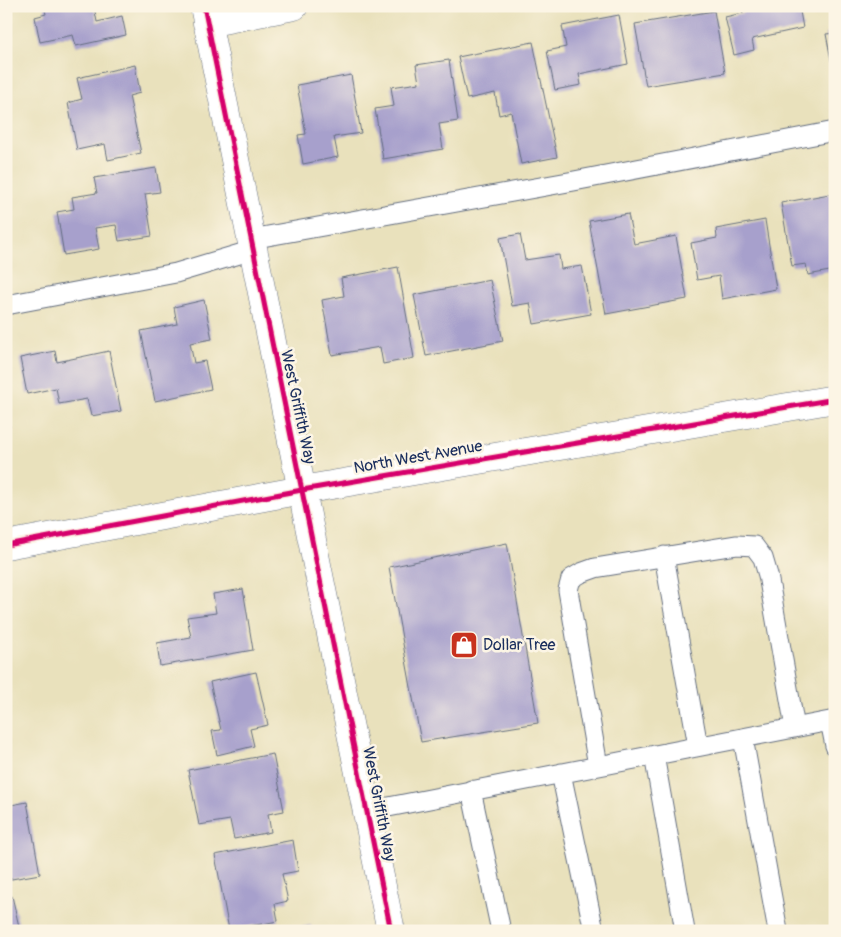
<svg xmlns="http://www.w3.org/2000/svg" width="841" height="937" viewBox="0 0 841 937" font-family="Pangolin,sans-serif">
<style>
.building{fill:#a7a0cc}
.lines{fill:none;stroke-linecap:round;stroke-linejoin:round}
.service-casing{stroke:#636d7f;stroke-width:21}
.minor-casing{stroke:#636d7f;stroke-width:29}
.secondary-casing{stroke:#636d7f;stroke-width:29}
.service{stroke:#fff;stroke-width:19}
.minor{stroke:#fff;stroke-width:28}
.secondary{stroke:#fff;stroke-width:28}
.cycleway-casing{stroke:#fcf5e5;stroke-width:8}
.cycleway{stroke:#d6006c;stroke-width:5}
.labels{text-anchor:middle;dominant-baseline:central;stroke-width:5;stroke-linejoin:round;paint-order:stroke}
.street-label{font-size:16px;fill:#1b2f5e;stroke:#fcf5e5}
.poi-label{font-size:16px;fill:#1b2f5e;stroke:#fcf5e5;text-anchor:start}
</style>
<rect width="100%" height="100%" fill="#fcf5e5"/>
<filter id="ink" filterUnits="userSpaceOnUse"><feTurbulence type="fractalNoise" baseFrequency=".02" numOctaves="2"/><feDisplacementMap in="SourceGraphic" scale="10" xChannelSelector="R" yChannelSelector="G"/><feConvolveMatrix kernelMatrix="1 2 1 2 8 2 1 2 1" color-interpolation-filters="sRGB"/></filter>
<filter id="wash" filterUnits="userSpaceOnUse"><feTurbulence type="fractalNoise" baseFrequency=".0096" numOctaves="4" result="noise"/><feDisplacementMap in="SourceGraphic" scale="20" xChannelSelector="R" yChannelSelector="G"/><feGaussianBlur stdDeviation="1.12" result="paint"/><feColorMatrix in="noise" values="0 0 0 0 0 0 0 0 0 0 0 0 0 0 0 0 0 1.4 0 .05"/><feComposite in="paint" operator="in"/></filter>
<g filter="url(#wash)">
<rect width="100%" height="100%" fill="#e9e1bc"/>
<g id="blocks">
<path class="building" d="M 44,6 L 94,6 L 97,22 L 122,16 L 126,35 L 76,46 L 73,35 L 40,42 L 35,17 L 46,14 Z
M 741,6 L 799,6 L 803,28 L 752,39 L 754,50 L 734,55 L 725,17 L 743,13 Z
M 714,11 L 725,73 L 646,86 L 635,24 Z
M 619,15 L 628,64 L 579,74 L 581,85 L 555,90 L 547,51 L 566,47 L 562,26 Z
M 835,33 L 835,75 L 834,75 L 826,34 Z
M 533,42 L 557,157 L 521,164 L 511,112 L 499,115 L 495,93 L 467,99 L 458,57 Z
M 449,60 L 458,121 L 439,124 L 443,149 L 383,159 L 375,109 L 394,106 L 391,87 L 419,83 L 416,65 Z
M 135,65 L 140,93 L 129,96 L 141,153 L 108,160 L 105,144 L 77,150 L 68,103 L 82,99 L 77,78 Z
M 351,75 L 361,133 L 334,137 L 338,157 L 303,164 L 298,135 L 306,134 L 297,85 Z
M 156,168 L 160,192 L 145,194 L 152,236 L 119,241 L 116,225 L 95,228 L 99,249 L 64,255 L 57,212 L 74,209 L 72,197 L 97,193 L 94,178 Z
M 835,193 L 835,270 L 808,275 L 806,264 L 792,266 L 781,203 Z
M 628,214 L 634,244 L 676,236 L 687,299 L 606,314 L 589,221 Z
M 765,220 L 776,289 L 722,299 L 719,276 L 697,280 L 691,243 L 717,238 L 716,229 Z
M 520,234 L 525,260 L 559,255 L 561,269 L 582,266 L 591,314 L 534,324 L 530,303 L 512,306 L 500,238 Z
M 398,267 L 414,358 L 383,364 L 380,347 L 332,355 L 322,300 L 344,296 L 341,278 Z
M 490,280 L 503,341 L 426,356 L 414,295 Z
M 204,300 L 212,339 L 190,343 L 194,363 L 205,361 L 211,389 L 155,401 L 141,331 L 177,324 L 174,307 Z
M 55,351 L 57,362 L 109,351 L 121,411 L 91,416 L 87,399 L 59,404 L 56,388 L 27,394 L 20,358 Z
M 6,414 L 10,427 L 6,428 Z
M 507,543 L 538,723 L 421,742 L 389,567 Z
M 243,589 L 253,650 L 160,666 L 157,643 L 191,637 L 187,617 L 216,613 L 213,594 Z
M 256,672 L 268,725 L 250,729 L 254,746 L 217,755 L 212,731 L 221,730 L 210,682 Z
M 273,754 L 284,811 L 268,814 L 271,832 L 234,839 L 230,820 L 199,825 L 188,770 Z
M 6,778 L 10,793 L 6,794 Z
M 27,802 L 40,874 L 6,880 L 6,806 Z
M 293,840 L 298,871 L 282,874 L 288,901 L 275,904 L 278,921 L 229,930 L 215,855 Z
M 12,896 L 20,931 L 6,931 L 6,897 Z
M 311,925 L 312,931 L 288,931 L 288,930 Z"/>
</g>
</g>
<g filter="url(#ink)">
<use href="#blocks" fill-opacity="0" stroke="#636d7f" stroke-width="1"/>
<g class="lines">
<g class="service-casing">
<path id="service" d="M 251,239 L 574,181 L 835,131
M 6,305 L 176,273 L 253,250
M 664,556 L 698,746
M 830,721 L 835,746
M 743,738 L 778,931
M 654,755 L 685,931
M 598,766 L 568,590 L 571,579 L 581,573 L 595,568 L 717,548 L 737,545 L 754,546 L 763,558 L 768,575 L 795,728
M 561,773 L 594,931
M 471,790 L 501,931
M 368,811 L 835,720"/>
</g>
<g class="minor-casing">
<path id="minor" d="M 204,6 L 391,931
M 207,23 L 294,6"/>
</g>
<g class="secondary-casing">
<path id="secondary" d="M 6,545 L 302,490 L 835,399"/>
</g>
<use href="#service" class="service"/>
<use href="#minor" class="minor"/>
<use href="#secondary" class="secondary"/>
<g class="cycleway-casing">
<path id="cycleway" d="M 204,6 L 391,931
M 6,545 L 302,490 L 835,399"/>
</g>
<use href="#cycleway" class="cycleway"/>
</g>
</g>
<defs>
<g id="shop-square" transform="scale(1.4375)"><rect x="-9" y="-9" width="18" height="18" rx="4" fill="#c8321e" stroke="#fcf5e5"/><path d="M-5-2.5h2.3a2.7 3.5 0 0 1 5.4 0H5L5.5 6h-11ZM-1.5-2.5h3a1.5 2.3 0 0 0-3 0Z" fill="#fff"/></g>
</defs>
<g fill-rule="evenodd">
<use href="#shop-square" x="464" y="645"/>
</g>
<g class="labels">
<g class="street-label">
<text transform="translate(298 407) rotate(78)">West Griffith Way</text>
<text transform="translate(418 457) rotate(-10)">North West Avenue</text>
<text transform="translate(379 804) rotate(79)">West Griffith Way</text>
</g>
<g class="poi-label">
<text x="483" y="645">Dollar Tree</text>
</g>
</g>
<rect width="841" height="937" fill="none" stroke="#fcf5e5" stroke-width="25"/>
</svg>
